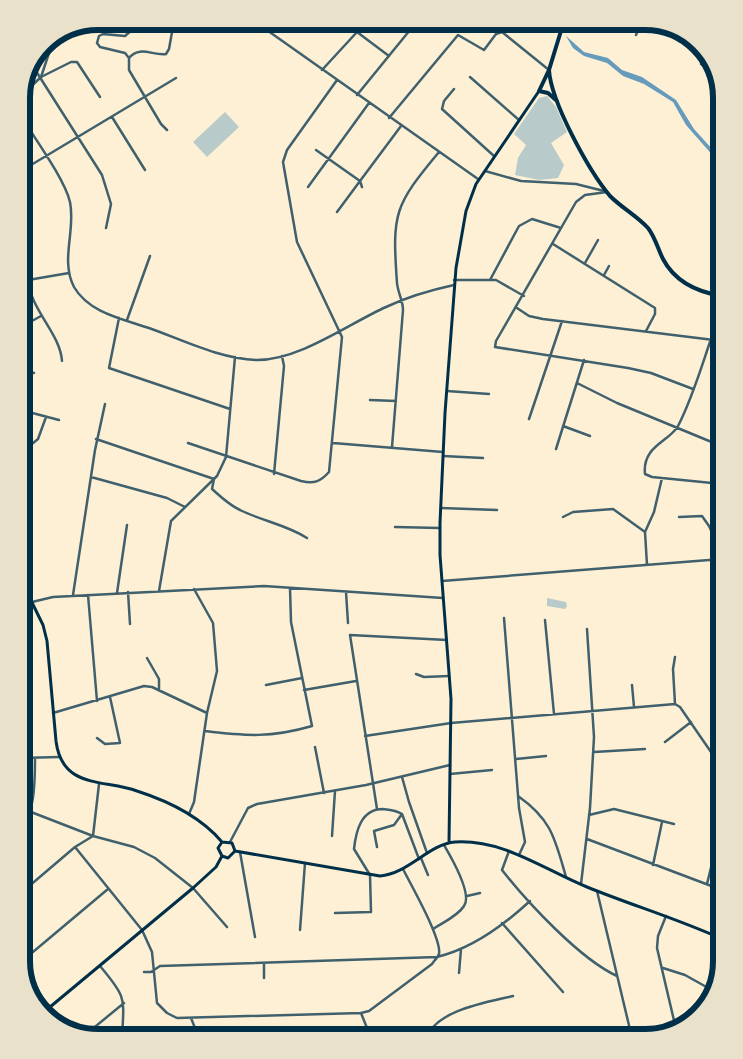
<svg xmlns="http://www.w3.org/2000/svg" width="743" height="1059" viewBox="0 0 743 1059" font-family="'Roboto Condensed',sans-serif">
<style>
.green{fill:#b9caca}
.water{fill:#669bbc}
.lines{fill:none;stroke-linecap:round;stroke-linejoin:round}
.minor{stroke:#3f606c;stroke-width:2.5}
.tertiary{stroke:#3f606c;stroke-width:2.5}
.secondary{stroke:#003049;stroke-width:3}
.primary{stroke:#003049;stroke-width:4}
.rim{fill:none;stroke:#003049;stroke-width:6}
</style>
<rect width="100%" height="100%" fill="#fdf0d5"/>
<path class="green" d="M 547,96 L 556,107 L 567,132 L 551,143 L 564,165 L 558,178 L 539,180 L 515,175 L 518,158 L 526,145 L 514,134 L 539,98 Z
M 225,112 L 239,127 L 207,157 L 193,142 Z
M 547,598 L 566,602 L 567,606 L 565,609 L 547,606 Z
M 21,637 L 30,646 L 21,690 Z"/>
<path class="water" d="M 566,36 L 584,52 L 608,58 L 622,70 L 642,77 L 676,100 L 694,129 L 722,160 L 722,166 L 686,125 L 673,102 L 644,84 L 623,76 L 607,63 L 584,56 L 573,48 Z"/>
<g class="lines">
<path class="minor" d="M 254,21 L 478,179
M 581,21 L 597,27
M 636,35 L 642,21
M 704,52 L 701,64 L 715,74
M 129,58 L 125,53 L 100,47 L 97,43 L 99,36 L 103,34 L 125,36 L 142,21
M 129,58 L 129,70 L 161,124 L 167,130
M 129,58 C 140,45 153,56 166,54 L 169,49 L 174,21
M 34,68 L 102,175 L 111,204 L 106,228
M 322,70 L 357,32 L 389,56
M 41,77 L 71,62 L 77,62 L 100,97
M 470,77 L 519,120
M 454,89 L 444,101 L 442,109 L 494,156
M 357,95 L 410,30
M 21,116 C 35,139 64,178 70,202 C 76,230 60,260 74,287 C 89,313 123,319 149,328 C 183,340 220,359 257,360 C 300,360 348,324 386,307 C 407,297 431,290 454,285
M 112,117 L 145,170
M 389,118 L 458,35 L 484,50 L 496,34 L 502,32 L 549,70
M 316,150 L 360,181 L 337,212
M 21,171 L 176,78
M 485,171 L 521,181 L 576,184 L 604,191
M 308,187 L 369,103
M 362,187 L 360,181 L 401,126
M 607,192 L 585,195 L 576,202 L 496,341 L 495,347 L 628,368 L 651,373 L 693,389
M 553,244 L 655,308 L 655,314 L 646,331
M 585,263 L 598,240
M 604,275 L 609,266
M 21,279 L 28,280 L 69,273
M 28,280 C 31,311 60,333 62,361
M 454,280 L 496,280 L 524,296
M 490,280 L 519,226 L 532,219 L 561,228
M 517,308 L 529,316 L 543,319 L 722,341
M 119,318 L 109,368 L 230,409
M 127,320 L 150,256
M 21,327 L 41,316
M 711,339 C 701,368 692,399 678,426 C 669,442 642,446 645,474 L 652,477 L 722,484
M 21,369 L 34,373
M 577,383 L 617,403 L 714,443 L 722,432
M 447,391 L 489,394
M 370,400 L 396,401
M 21,410 L 59,420
M 529,419 L 562,321
M 563,426 L 590,436
M 96,439 L 214,479 L 212,489 C 221,497 229,505 240,510 C 262,521 287,525 307,538
M 188,443 L 301,481 C 314,484 320,482 329,472 L 342,337 L 297,242 L 283,162 L 287,150 L 337,80
M 333,443 L 443,452
M 392,447 L 403,310 C 403,301 398,293 397,283 C 392,213 394,206 439,152
M 556,449 L 584,360
M 21,453 L 38,439 L 46,417
M 443,456 L 483,458
M 274,474 L 284,366 L 282,356
M 91,477 L 167,498 L 185,507
M 441,508 L 497,510
M 563,517 L 573,512 L 613,509 L 645,532
M 679,517 L 702,516 L 709,526 L 722,554
M 395,527 L 440,528
M 647,565 L 645,532 L 654,512 L 662,478
M 442,581 L 722,559
M 159,591 L 171,521 L 217,476 L 226,457 L 235,357
M 128,592 L 130,624
M 346,592 L 348,623
M 117,593 L 127,525
M 73,595 L 95,450 L 105,404
M 88,595 L 97,701
M 32,602 L 53,597 L 264,586 L 443,598
M 504,618 L 519,808 L 525,842 L 519,855
M 545,620 L 554,714
M 675,657 L 673,669 L 675,704
M 713,657 L 722,632
M 147,658 L 159,679 L 159,690
M 416,674 L 424,677 L 449,676
M 266,685 L 302,678
M 632,685 L 634,707
M 304,690 L 356,681
M 53,713 L 144,686 L 152,687 L 207,713
M 205,731 C 246,736 271,738 312,726 L 291,622 L 290,588
M 365,736 L 451,723 L 675,704 L 680,707 L 722,768
M 97,738 L 105,744 L 120,743 L 110,697
M 665,742 L 691,722
M 315,747 L 324,793
M 594,752 L 645,749
M 21,758 L 59,757
M 516,759 L 546,756
M 450,774 L 492,770
M 402,777 L 409,802 L 427,853
M 518,796 C 552,820 555,839 566,877
M 377,809 L 350,635 L 447,640
M 31,812 L 93,836 L 134,847 L 155,858 L 193,888 L 227,927
M 189,814 L 194,802 L 207,713 L 217,671 L 213,623 L 194,589
M 589,815 L 614,809 L 674,824
M 332,836 L 335,791
M 21,837 C 34,806 35,791 35,758
M 587,839 L 722,890
M 75,847 L 142,930 L 152,952 L 157,1003 L 167,1013 L 177,1018 L 361,1013 L 369,1011 L 432,964 C 434,961 438,957 439,954 C 442,939 411,885 403,869
M 377,847 L 374,831 L 394,825 L 402,814
M 509,851 L 502,870 C 528,903 580,959 617,976
M 240,852 L 255,937
M 421,858 L 428,875
M 653,865 L 662,822
M 581,884 L 590,808 L 594,737 L 587,629
M 707,884 L 716,847 L 716,817 L 722,807
M 597,891 L 632,1038
M 21,893 L 75,847 L 93,836 L 99,784
M 467,896 L 480,893
M 335,913 L 371,912 L 370,875 L 354,849 C 356,831 361,809 383,809 C 390,810 396,810 402,814 L 419,859
M 666,916 L 658,936 L 657,948 L 676,1029
M 502,923 L 563,992
M 433,929 C 442,923 458,916 464,906 C 473,894 451,857 444,845
M 300,930 L 305,863
M 21,962 L 108,889
M 264,964 L 264,978
M 100,966 C 127,998 124,997 122,1038
M 663,968 L 685,975 L 710,989
M 144,972 L 151,972 L 160,966 L 437,957 C 471,949 504,925 530,901
M 459,973 L 461,949
M 361,1013 L 371,1038
M 191,1018 L 199,1038
M 675,1024 C 694,1022 707,993 717,979
M 85,1035 L 124,1003
M 427,1038 C 435,1010 489,1002 513,996"/>
<path class="tertiary" d="M 21,96 L 41,77 L 54,38
M 230,842 L 248,808 L 257,804 L 366,785 L 450,765"/>
<path class="secondary" d="M 21,580 L 43,625 L 47,641 L 56,741 C 62,789 103,779 137,791 C 168,801 201,817 222,842
M 222,842 L 232,843 L 235,851
M 449,843 L 451,699 L 440,555 L 440,523 L 445,413 L 456,268 L 466,211 L 476,184 L 539,91
M 235,851 L 380,876 C 408,874 429,844 455,842 C 503,839 543,869 587,887 C 631,905 678,919 722,939
M 222,856 L 228,858 L 235,851
M 222,856 L 218,848 L 222,842
M 44,1012 L 193,888 L 216,867 L 222,856"/>
<path class="primary" d="M 549,70 C 551,102 589,171 610,196 C 622,208 637,216 648,228 C 655,237 658,249 663,259 C 675,282 697,292 722,296
M 557,101 L 548,93 L 539,91 L 549,70 L 564,21"/>
</g>
<path d="M0 0H743V1059H0ZM98 30H645A68 68 0 0 1 713 98V961A68 68 0 0 1 645 1029H98A68 68 0 0 1 30 961V98A68 68 0 0 1 98 30Z" fill="#e9e1ca" fill-rule="evenodd"/>
<path class="rim" d="M98 30H645A68 68 0 0 1 713 98V961A68 68 0 0 1 645 1029H98A68 68 0 0 1 30 961V98A68 68 0 0 1 98 30Z"/>
</svg>
